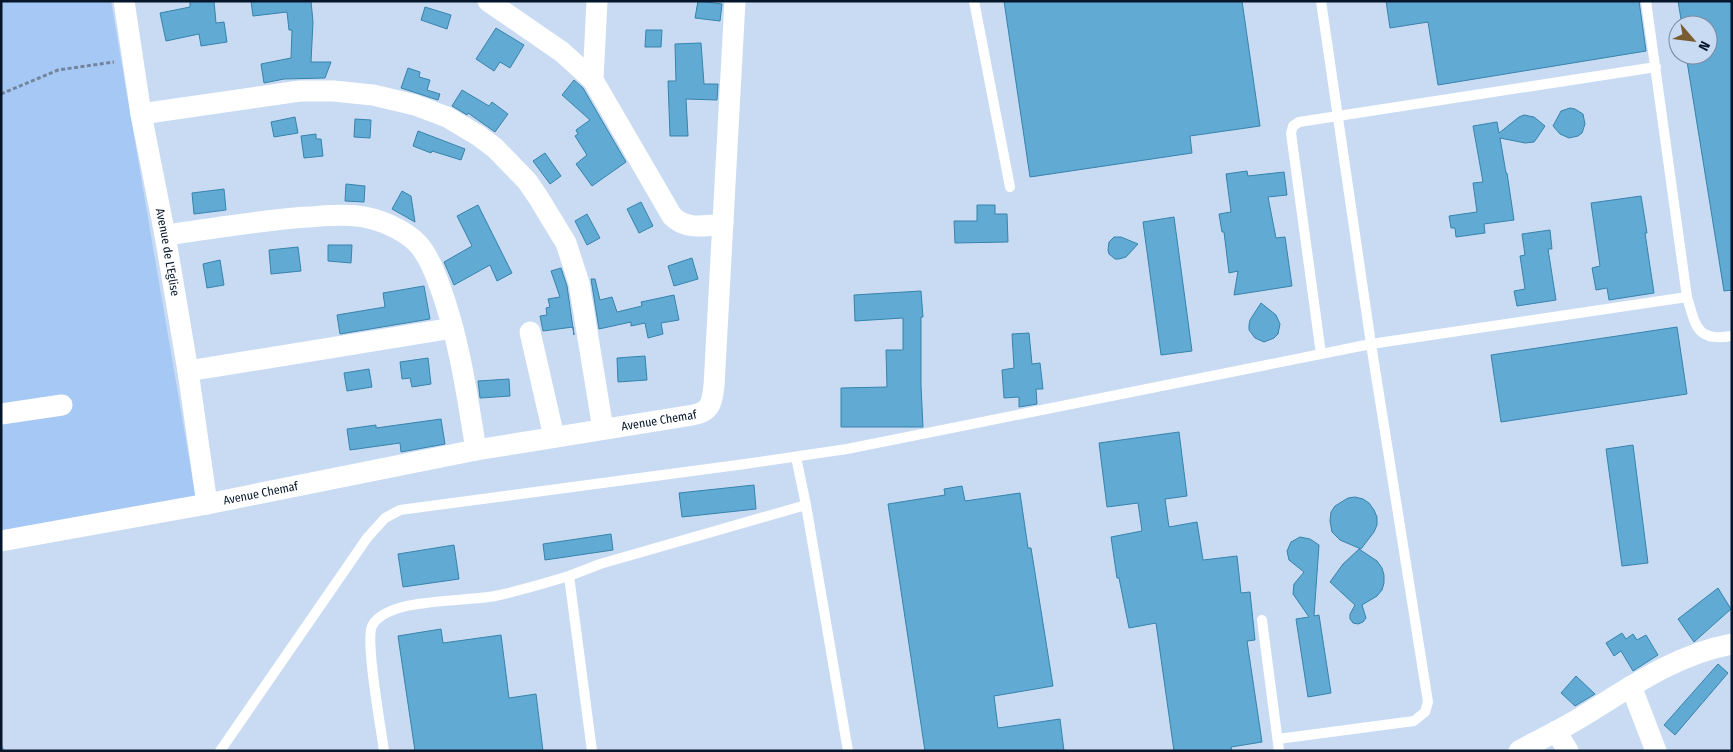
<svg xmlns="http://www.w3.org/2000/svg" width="1733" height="752" viewBox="0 0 1733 752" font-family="'Fira Sans Condensed',sans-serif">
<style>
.green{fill:#a6c8f5}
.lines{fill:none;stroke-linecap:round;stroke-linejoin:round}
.stream{stroke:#81aee8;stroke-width:5.5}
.building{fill:#60aad4;stroke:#3783ab}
.path{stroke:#73859c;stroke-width:3;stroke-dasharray:4 2.5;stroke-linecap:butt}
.service{stroke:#fff;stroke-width:10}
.minor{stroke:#fff;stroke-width:21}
.labels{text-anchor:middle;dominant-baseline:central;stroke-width:4;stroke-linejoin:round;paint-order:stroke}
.street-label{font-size:12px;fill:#05152a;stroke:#c8dbf3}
</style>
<rect width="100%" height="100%" fill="#c8dbf3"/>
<path class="green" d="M 1,1 L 111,1 L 197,505 L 1,551 Z"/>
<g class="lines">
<path class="stream" d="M 1,749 L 2,751"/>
</g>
<path class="building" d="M 190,1 L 214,1 L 216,23 L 224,22 L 227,42 L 201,46 L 199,34 L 166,41 L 160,13 L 190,7 Z
M 251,1 L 311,1 L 313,22 L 311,62 L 331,62 L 325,78 L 284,79 L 264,83 L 261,64 L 291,58 L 292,30 L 289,30 L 287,12 L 253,16 Z
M 698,1 L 722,4 L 720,21 L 695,18 Z
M 1004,1 L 1242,1 L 1260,126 L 1190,136 L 1192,153 L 1030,177 Z
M 1386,1 L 1639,1 L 1646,51 L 1438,85 L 1428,22 L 1390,28 Z
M 1678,1 L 1732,1 L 1732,290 L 1724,291 L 1686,55 L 1708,55 L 1708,25 L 1682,25 Z
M 425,7 L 451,15 L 447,29 L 421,20 Z
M 496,28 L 524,45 L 510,68 L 500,62 L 494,71 L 476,59 Z
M 646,30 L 662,30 L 661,47 L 645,47 Z
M 701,43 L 704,84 L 718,84 L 717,100 L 686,99 L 688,136 L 670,136 L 668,81 L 676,81 L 675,44 Z
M 408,68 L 420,72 L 419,77 L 430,80 L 427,90 L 440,94 L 438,100 L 401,88 Z
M 574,80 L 583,88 L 626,162 L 592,186 L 576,164 L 587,155 L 575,136 L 578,134 L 576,130 L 590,120 L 562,95 Z
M 462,90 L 489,106 L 492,102 L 508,114 L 495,132 L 468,113 L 467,115 L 452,106 Z
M 1570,108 L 1575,109 L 1583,114 L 1585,124 L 1582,133 L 1578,136 L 1569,138 L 1560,134 L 1553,126 L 1561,111 Z
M 1524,115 L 1534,117 L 1545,126 L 1537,138 L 1534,142 L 1525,143 L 1500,138 L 1506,173 L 1507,173 L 1514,220 L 1484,224 L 1485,233 L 1456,237 L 1455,228 L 1451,228 L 1449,216 L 1477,212 L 1473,183 L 1483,182 L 1473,126 L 1497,122 L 1499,133 L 1519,117 Z
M 295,117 L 298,133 L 274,137 L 271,122 Z
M 355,119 L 371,120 L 370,138 L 354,137 Z
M 418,131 L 465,149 L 461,160 L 432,151 L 431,153 L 413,146 Z
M 316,134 L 316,139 L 321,139 L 323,156 L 304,158 L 301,136 Z
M 545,153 L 561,176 L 550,184 L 533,161 Z
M 1247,171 L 1248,176 L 1284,172 L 1287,195 L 1268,197 L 1276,238 L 1285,237 L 1292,286 L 1234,295 L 1238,271 L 1229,273 L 1224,232 L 1222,232 L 1219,214 L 1231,212 L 1226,174 Z
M 346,184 L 365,186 L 364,202 L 345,201 Z
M 224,189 L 226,210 L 194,214 L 192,193 Z
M 402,191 L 411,196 L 415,222 L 392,209 Z
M 1641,196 L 1647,233 L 1645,233 L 1654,293 L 1609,300 L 1607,288 L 1596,290 L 1592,268 L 1600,266 L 1591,203 Z
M 641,202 L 653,226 L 639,233 L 627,209 Z
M 478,205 L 512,273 L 497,281 L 490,265 L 454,285 L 444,262 L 472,246 L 457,216 Z
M 977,205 L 995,205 L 995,214 L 1007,214 L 1008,242 L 955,243 L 954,221 L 977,221 Z
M 587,214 L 600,238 L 587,245 L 575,221 Z
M 1174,217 L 1192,351 L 1161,355 L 1143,222 Z
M 1550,230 L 1552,249 L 1548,249 L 1556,300 L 1517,306 L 1514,291 L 1525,289 L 1520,256 L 1525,255 L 1522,234 Z
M 1114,237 L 1121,237 L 1138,244 L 1126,257 L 1119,259 L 1115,259 L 1109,254 L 1108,250 L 1109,242 Z
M 328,245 L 352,245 L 351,263 L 328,261 Z
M 298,247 L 301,271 L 271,274 L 269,250 Z
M 692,258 L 698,279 L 674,286 L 668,266 Z
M 220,260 L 224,285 L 207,288 L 203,264 Z
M 561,268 L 567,286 L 574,335 L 573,327 L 543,331 L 540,316 L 547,315 L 546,308 L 550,307 L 548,299 L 560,297 L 551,271 Z
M 591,279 L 595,279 L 600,300 L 612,297 L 617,312 L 642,306 L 641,302 L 674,295 L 679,320 L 661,323 L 663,334 L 648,338 L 645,323 L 631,326 L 631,322 L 599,329 Z
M 424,286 L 430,319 L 340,334 L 337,315 L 385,307 L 383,293 Z
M 921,291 L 923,317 L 921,317 L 921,386 L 923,427 L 841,427 L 841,388 L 887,387 L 886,350 L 903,350 L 903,318 L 855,321 L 854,295 Z
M 1261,303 L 1276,315 L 1280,324 L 1278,334 L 1274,338 L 1264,342 L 1255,338 L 1249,330 L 1249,325 L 1250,320 Z
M 1677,327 L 1687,394 L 1501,422 L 1491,355 Z
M 1029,333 L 1032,364 L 1040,363 L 1043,389 L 1036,389 L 1037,404 L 1019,407 L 1019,397 L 1004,398 L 1002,370 L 1014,368 L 1012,334 Z
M 645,356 L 647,380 L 618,382 L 617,358 Z
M 428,358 L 431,384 L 412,387 L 410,378 L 402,379 L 400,362 Z
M 369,369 L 372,387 L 347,391 L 344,373 Z
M 509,379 L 510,396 L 480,398 L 478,381 Z
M 441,419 L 445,444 L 401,452 L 400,443 L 350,450 L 347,429 L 376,425 L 376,428 Z
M 1179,432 L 1187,496 L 1165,499 L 1169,527 L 1197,522 L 1203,560 L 1237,556 L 1241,593 L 1250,592 L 1255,640 L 1247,641 L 1262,742 L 1231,747 L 1232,751 L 1174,751 L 1156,623 L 1129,628 L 1119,578 L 1117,578 L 1111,537 L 1142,531 L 1138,503 L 1107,507 L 1099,443 Z
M 1633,445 L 1648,563 L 1622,566 L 1606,449 Z
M 754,485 L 756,509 L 682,517 L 679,493 Z
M 962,486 L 965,501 L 1020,493 L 1028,548 L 1031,548 L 1053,686 L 994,696 L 998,728 L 1060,719 L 1064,751 L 925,751 L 888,504 L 945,495 L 944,489 Z
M 1355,497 L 1363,499 L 1369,503 L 1374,510 L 1377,517 L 1377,525 L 1374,532 L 1361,549 L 1340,540 L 1332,532 L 1330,521 L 1331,512 L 1335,506 L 1348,498 Z
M 611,534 L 613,550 L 545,560 L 543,544 Z
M 1300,537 L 1310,539 L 1319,545 L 1314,616 L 1319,615 L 1331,693 L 1308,697 L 1296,619 L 1309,617 L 1293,594 L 1294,584 L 1304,572 L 1289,560 L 1287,551 L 1291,542 Z
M 454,545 L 459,579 L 403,587 L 398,554 Z
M 1359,549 L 1377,561 L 1382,568 L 1384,575 L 1384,583 L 1382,590 L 1377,596 L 1362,605 L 1366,618 L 1363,622 L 1358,624 L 1353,623 L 1350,619 L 1350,614 L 1355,605 L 1330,582 L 1343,564 Z
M 1718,588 L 1731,609 L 1694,642 L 1678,619 Z
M 441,629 L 443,643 L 501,635 L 509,698 L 536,694 L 543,751 L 415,751 L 398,636 Z
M 1622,633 L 1626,639 L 1633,634 L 1637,640 L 1646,635 L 1658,655 L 1633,671 L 1621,651 L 1614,656 L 1606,643 Z
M 1718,664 L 1728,673 L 1675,735 L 1664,725 Z
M 1576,676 L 1595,694 L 1575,706 L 1561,693 Z"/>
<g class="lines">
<path class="path" d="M 1,94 L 58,70 L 114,62"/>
<path class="service" d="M 974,1 L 1010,187
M 1646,1 L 1687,297 C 1696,326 1696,342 1732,336
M 1321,354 L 1291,133 L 1293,126 L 1299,122 L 1656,67
M 796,457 L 806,505 L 848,751
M 1262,620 L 1279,751
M 1278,739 L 1414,721 L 1425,712 L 1428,702 L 1371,344 L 1321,1
M 220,751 L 367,538 L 385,518 L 400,510 L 745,464 L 847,449 L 1371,344 L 1687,297
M 384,751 C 381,728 365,641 372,626 C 387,597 467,602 495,596 C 520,591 545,583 569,576
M 592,751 L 569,576 L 600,564 L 806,505"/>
<g class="minor">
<path id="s1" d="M 124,1 L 141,114 L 165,235 L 188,371 L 207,504"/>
<path d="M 488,1 L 562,52 L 593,80 L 672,216 C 685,230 706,226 723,224"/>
<path d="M 593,80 L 597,1"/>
<path d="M 141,114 L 300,91 L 333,91 L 373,95 L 415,105 L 447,117 L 479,136 L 495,148 L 527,181 L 538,197 L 566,243 L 579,283 L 603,429"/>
<path d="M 165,235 C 212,229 260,220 308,217 C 324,216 341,214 357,216 C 377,218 404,229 418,244 C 428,255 434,270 439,284 C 459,337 467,394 476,450"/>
<path d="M 530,332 L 554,437"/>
<path d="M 188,371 L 453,328"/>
<path d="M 1,414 L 62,405"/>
<path id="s2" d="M 1,541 L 207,504 L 476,450 L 693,415 C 711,412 712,402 714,386 L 735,1"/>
<path d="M 1631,686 L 1656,751"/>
<path d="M 1556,731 L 1568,751"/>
<path d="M 1519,751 C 1537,741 1556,732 1573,722 C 1624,692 1672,655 1732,644"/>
</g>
</g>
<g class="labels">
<g class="street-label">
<text stroke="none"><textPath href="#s1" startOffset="255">Avenue de L'Eglise</textPath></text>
<text stroke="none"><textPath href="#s2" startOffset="669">Avenue Chemaf</textPath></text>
<text stroke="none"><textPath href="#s2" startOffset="264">Avenue Chemaf</textPath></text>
</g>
</g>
<rect width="1733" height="752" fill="none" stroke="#05152a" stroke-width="5"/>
<g transform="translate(1693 40) rotate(118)"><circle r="24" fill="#c8dbf3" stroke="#7a8ca3"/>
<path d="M0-4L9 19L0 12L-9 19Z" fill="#7a5c30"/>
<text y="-8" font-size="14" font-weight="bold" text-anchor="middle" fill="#05152a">N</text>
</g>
</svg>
